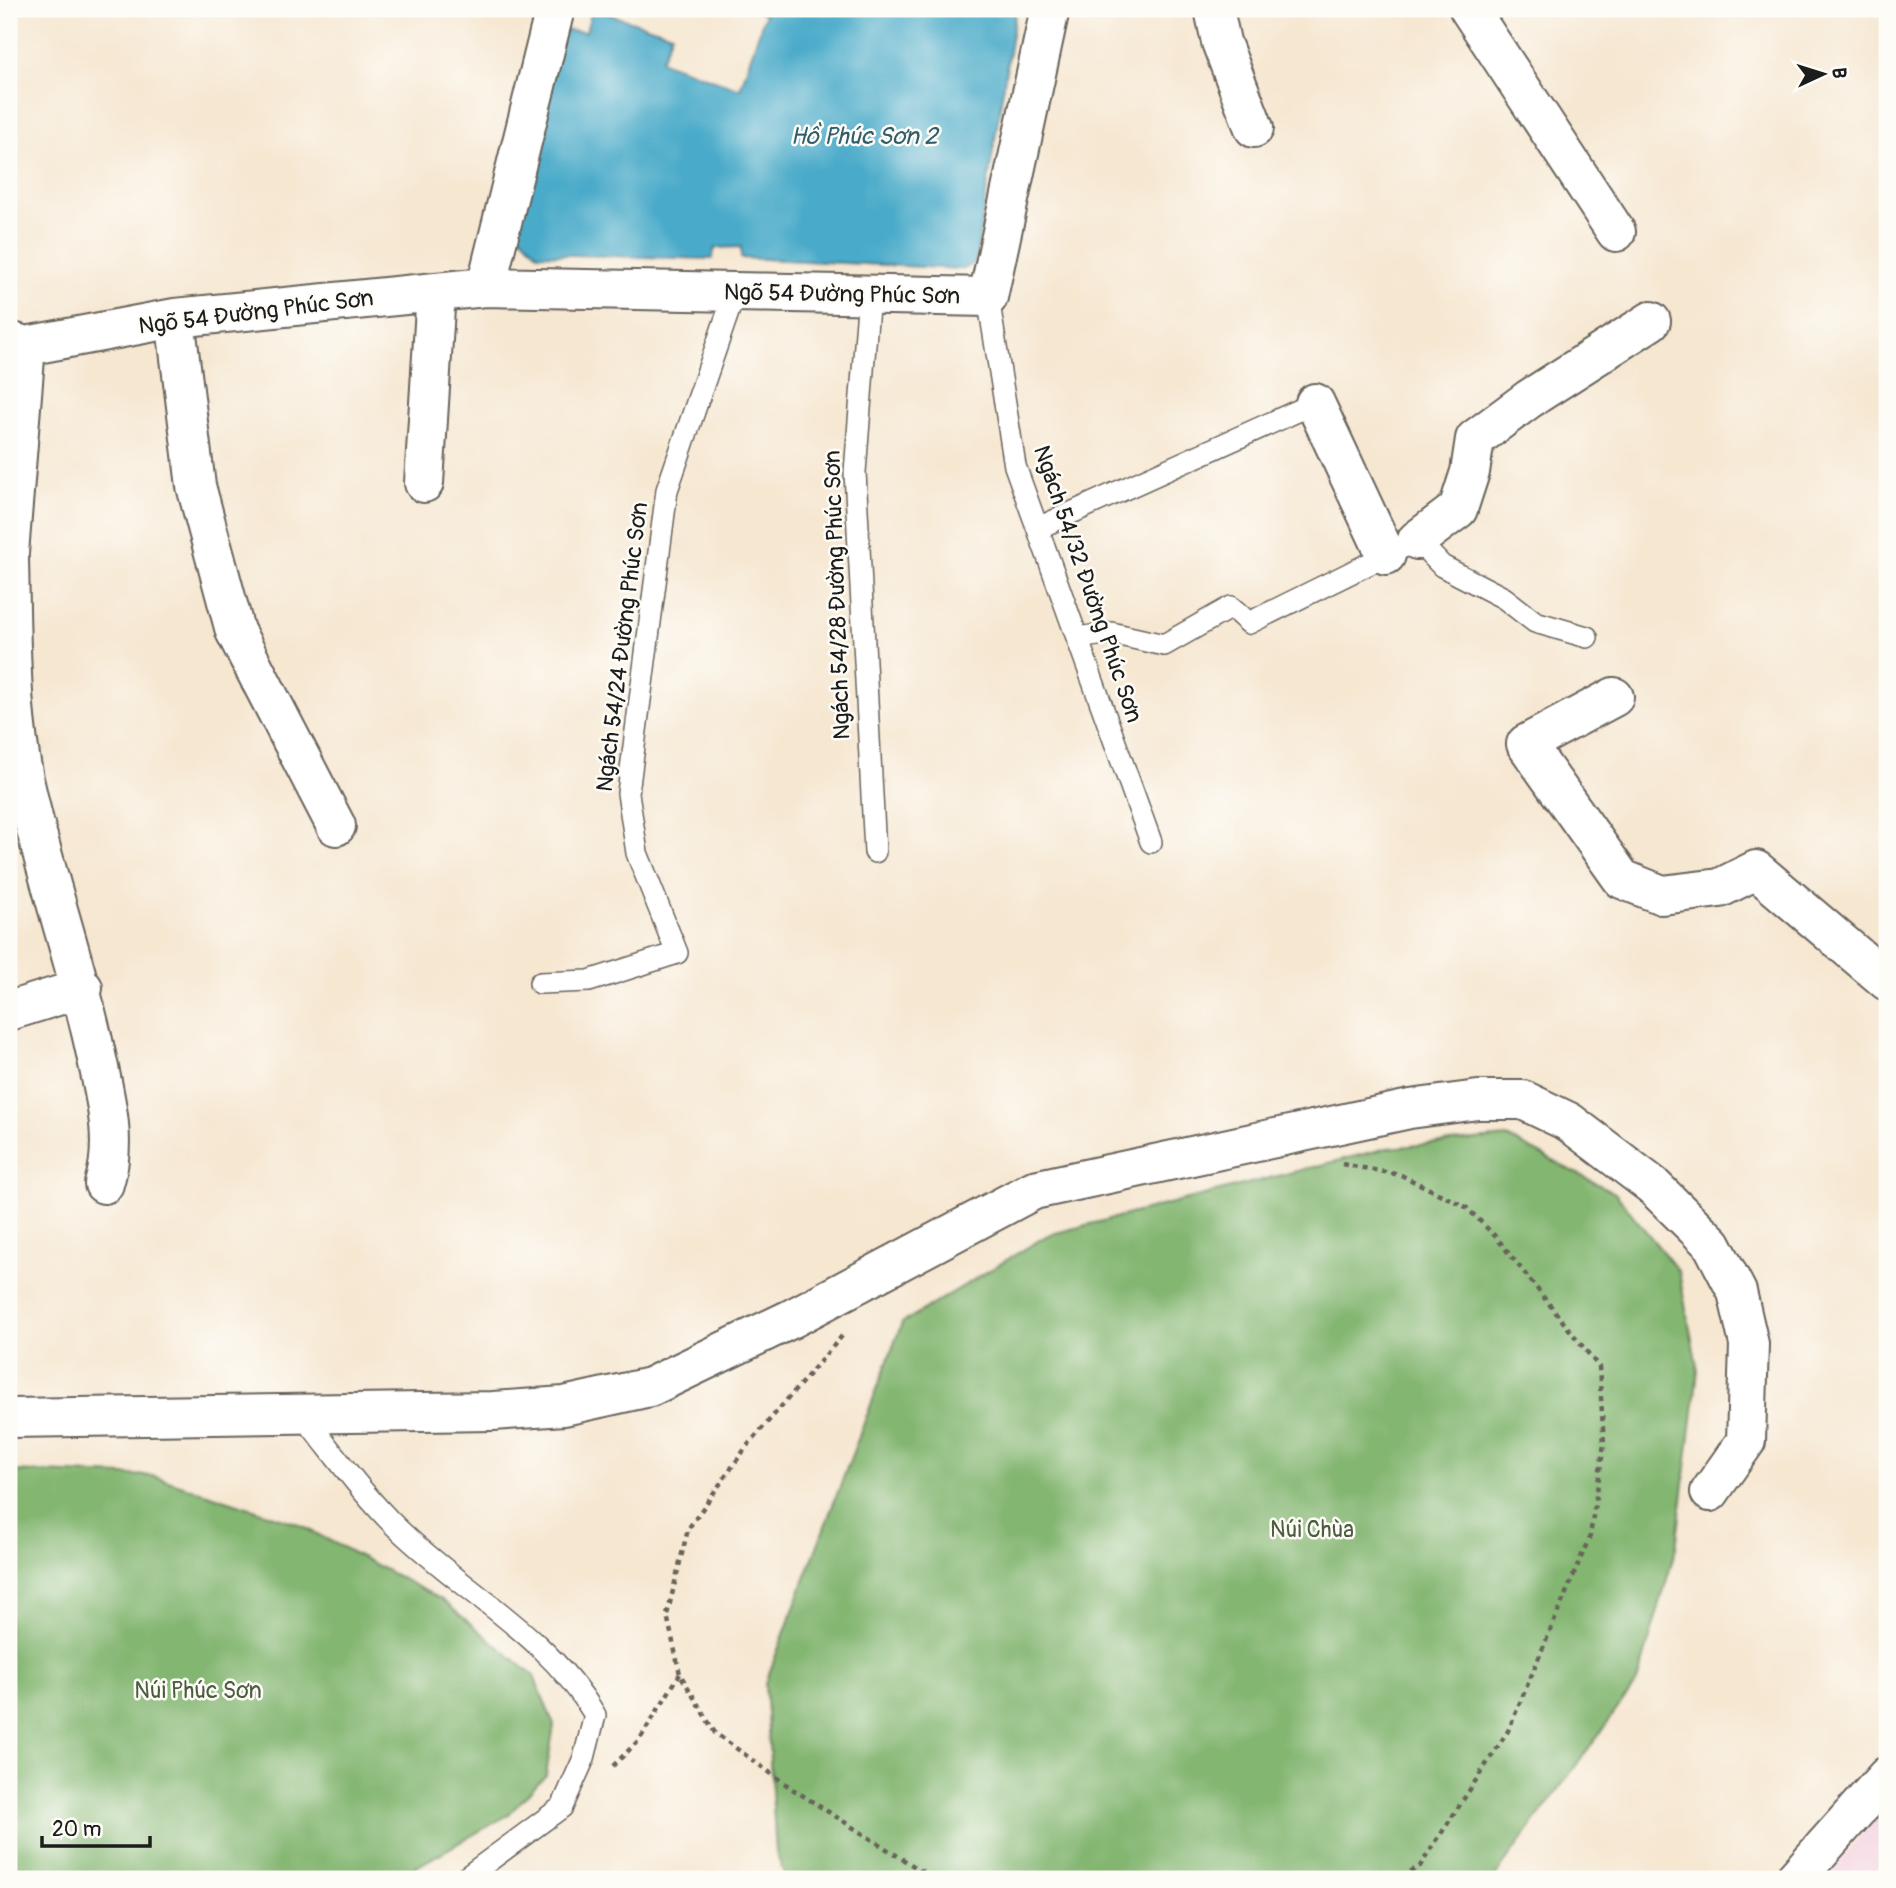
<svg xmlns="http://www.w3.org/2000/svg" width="1896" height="1888" viewBox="0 0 1896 1888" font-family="Pangolin,sans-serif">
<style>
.built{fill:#f3cfdf}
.forest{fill:#83b671;stroke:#506946;stroke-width:2}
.water{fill:#4aaac9;stroke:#336372;stroke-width:2}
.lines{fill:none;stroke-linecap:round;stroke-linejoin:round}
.service-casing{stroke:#68635b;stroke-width:24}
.minor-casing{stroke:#68635b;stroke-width:42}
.path{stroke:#68635b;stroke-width:4.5;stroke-dasharray:5 5;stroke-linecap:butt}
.service{stroke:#fff;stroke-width:21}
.minor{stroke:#fff;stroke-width:38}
.labels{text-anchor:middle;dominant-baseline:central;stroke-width:5;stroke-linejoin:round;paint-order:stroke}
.street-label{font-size:23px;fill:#1c1c1c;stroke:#fdfcf7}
.park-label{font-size:23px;fill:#4c5c40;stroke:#fdfcf7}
.water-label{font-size:24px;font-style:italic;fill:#315c6a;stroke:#fdfcf7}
</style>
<rect width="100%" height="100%" fill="#fdfcf7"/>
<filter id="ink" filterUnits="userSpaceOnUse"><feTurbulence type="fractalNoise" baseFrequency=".0143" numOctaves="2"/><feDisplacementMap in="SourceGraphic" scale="14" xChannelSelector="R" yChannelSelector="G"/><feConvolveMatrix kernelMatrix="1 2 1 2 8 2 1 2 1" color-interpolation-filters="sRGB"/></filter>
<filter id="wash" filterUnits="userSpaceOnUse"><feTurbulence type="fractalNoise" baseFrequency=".00686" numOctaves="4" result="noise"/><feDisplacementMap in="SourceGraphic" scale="28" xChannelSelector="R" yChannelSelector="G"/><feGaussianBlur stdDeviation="1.57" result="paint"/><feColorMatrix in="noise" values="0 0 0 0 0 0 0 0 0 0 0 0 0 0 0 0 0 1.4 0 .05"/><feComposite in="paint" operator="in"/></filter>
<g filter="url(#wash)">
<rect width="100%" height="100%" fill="#f6e7d1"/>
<path class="built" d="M 1887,1805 L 1887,1879 L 1825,1879 Z"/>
<path class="forest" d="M 1507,1137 L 1615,1193 L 1679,1272 L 1698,1371 L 1676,1548 L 1637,1682 L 1493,1879 L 786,1879 L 776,1852 L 765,1684 L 902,1323 L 1048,1235 L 1387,1148 Z
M 9,1471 L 153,1476 L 296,1523 L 441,1599 L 534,1676 L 554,1725 L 546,1775 L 508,1815 L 402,1875 L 386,1879 L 9,1879 Z"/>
<path class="water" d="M 592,9 L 672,34 L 661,61 L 740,89 L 765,14 L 752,9 L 1016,9 L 975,263 L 962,269 L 741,258 L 741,247 L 715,248 L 712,259 L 538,254 L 513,228 L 564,30 L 586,32 Z"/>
</g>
<g filter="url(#ink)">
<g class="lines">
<g class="service-casing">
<path id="service" d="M 869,294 L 855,472 L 875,852
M 988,297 L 1015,466 L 1151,842
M 1038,528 L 1315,403
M 1078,638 L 1111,633 L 1164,645 L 1231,607 L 1249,623 L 1417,540 L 1442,566 L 1504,598 L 1535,622 L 1587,637
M 540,983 L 589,981 L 677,953 L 637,853 L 628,793 L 667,490 L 735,292
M 301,1413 C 332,1451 362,1494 397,1528 C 462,1591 548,1635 595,1715 L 584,1758 L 562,1807 L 464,1879"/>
</g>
<g class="minor-casing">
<path id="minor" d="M 1214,9 L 1221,42 L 1254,128
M 1469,9 L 1616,232
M 486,287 L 555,9
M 175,318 L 196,486 L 235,631 L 336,826
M 9,341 L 26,346 L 175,318 L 486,287 L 988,297 L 1050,9
M 1315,403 L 1386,555
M 424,483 L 436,292
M 1417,540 L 1458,509 L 1470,472 L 1475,439 L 1529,399 L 1651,321
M 9,553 L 26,346
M 9,558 C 11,639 9,722 29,801 C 49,888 79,971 97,1059 C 106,1100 117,1143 104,1184
M 1614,697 L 1526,744 L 1622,879 L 1662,895 L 1720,888 L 1756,870 L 1887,981
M 9,1011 L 83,988
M 9,1418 L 493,1411 L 564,1406 L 650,1387 L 791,1319 L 1034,1190 L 1410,1109 L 1478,1100 L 1523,1100 L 1569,1122 L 1652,1185 L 1712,1244 L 1737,1292 L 1749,1344 L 1746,1441 L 1710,1492
M 1795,1879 L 1887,1776"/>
</g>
<path class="path" d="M 1342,1164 L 1401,1175 L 1466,1207 L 1496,1237 L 1599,1367 L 1604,1444 L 1590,1536 L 1508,1731 L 1420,1866 L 1398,1879
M 842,1336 L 747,1446 L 688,1529 L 667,1615 L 680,1674 L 715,1733 L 794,1790 L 934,1879
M 613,1766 L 640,1739 L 680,1674"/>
<use href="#service" class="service"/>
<use href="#minor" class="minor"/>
</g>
</g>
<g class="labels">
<g class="street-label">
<text transform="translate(842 294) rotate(1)">Ngõ 54 Đường Phúc Sơn</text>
<text transform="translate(256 312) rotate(-7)">Ngõ 54 Đường Phúc Sơn</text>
<text transform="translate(1088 584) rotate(71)">Ngách 54/32 Đường Phúc Sơn</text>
<text transform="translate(837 595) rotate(-92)">Ngách 54/28 Đường Phúc Sơn</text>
<text transform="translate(622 647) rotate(-83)">Ngách 54/24 Đường Phúc Sơn</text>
</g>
<g class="park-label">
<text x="1312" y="1529">Núi Chùa</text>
<text x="198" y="1690">Núi Phúc Sơn</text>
</g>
<g class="water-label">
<text x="864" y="136">Hồ Phúc Sơn 2</text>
</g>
</g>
<rect width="1896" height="1888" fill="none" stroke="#fdfcf7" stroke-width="35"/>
<g transform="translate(1823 74) rotate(86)" stroke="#fdfcf7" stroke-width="5" paint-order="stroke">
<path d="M0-5L12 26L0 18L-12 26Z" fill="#1c1c1c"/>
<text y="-10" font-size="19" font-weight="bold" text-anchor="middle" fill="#1c1c1c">B</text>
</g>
<path d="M42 1836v10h108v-10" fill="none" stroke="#1c1c1c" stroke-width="3.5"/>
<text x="52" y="1836" font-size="21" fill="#1c1c1c" stroke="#fdfcf7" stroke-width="5" paint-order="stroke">20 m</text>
</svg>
